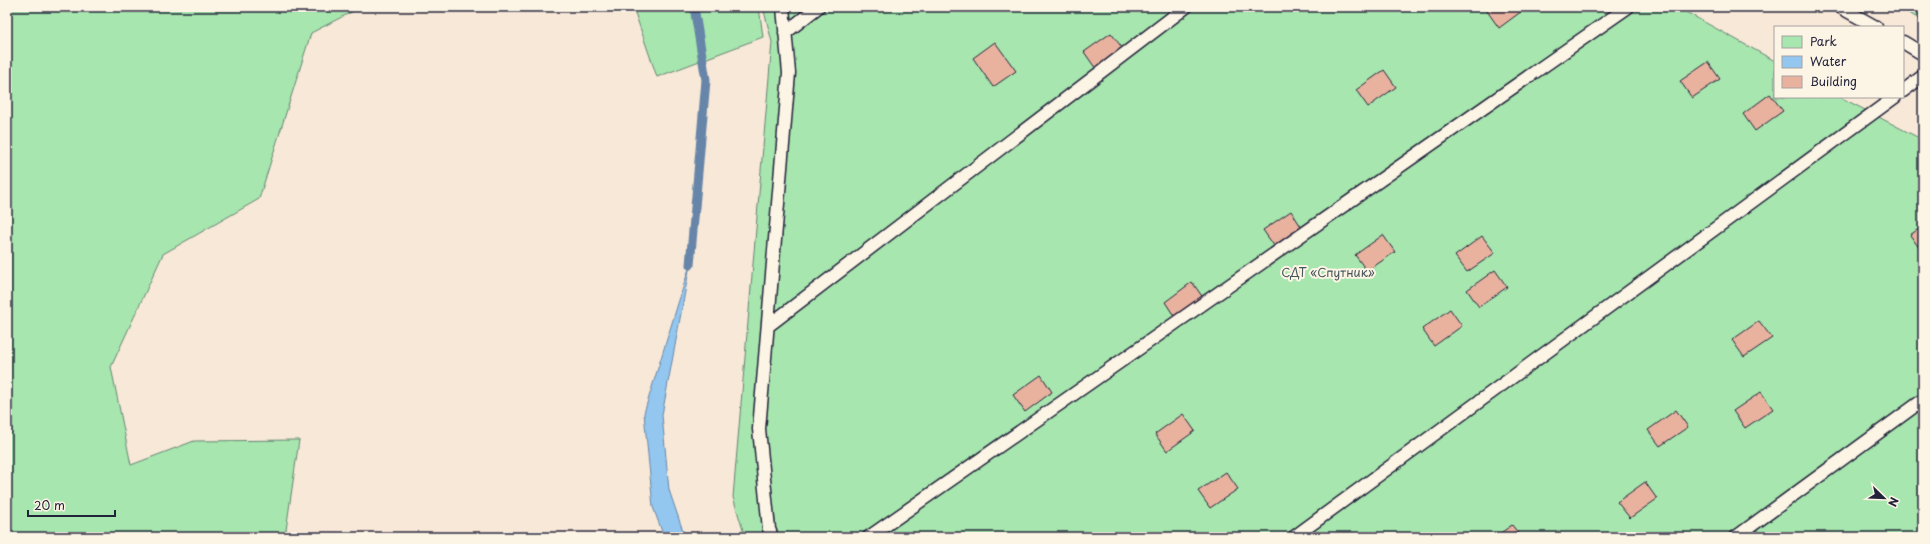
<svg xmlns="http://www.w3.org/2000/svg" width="1930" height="544" viewBox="0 0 1930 544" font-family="'Playpen Sans',sans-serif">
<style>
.green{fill:#a7e6ae;stroke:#648474}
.water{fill:#93c7f0;stroke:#6685a8}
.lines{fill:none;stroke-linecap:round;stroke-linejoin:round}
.stream{stroke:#6685a8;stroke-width:9}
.building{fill:#e9b29f;stroke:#22223b}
.lane-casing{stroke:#22223b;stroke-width:15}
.lane{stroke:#fcf5e5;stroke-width:12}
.labels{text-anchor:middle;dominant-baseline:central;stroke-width:4;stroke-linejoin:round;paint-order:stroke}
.park-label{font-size:12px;fill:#435358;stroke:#fcf5e5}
</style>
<rect width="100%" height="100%" fill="#f8e8d7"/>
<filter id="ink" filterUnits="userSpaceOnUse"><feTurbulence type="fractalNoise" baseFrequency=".025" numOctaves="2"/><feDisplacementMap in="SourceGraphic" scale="8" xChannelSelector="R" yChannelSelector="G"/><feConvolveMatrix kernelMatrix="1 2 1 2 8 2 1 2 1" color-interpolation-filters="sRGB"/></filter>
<g filter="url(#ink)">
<path class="green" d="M 7,7 L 361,7 L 311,33 L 259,199 L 163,254 L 111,367 L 131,465 L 194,441 L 299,440 L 285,537 L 7,537 Z
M 633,7 L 759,7 L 763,37 L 657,77 Z
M 763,7 L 1677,7 L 1775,61 L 1775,97 L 1840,97 L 1923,140 L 1923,537 L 745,537 L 733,497 L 772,42 Z
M 1898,7 L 1923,7 L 1923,21 Z"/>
<path class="water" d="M 690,265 L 662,415 L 669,490 L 685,537 L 664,537 L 653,507 L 644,413 Z"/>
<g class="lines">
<path class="stream" d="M 690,265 L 706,80 L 694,7"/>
</g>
<path class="building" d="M 1492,7 L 1526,7 L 1526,8 L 1499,28 L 1487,11 Z
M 1111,33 L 1123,49 L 1096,69 L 1084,52 Z
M 995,42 L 1016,71 L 993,87 L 973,58 Z
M 1708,62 L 1720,79 L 1692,98 L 1680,81 Z
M 1384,70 L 1396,87 L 1368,107 L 1356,90 Z
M 1770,94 L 1783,111 L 1755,131 L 1743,114 Z
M 1291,211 L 1302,228 L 1275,247 L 1263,230 Z
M 1923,226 L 1923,251 L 1922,252 L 1910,235 Z
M 1383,235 L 1395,252 L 1367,271 L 1355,255 Z
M 1482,236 L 1495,253 L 1467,272 L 1455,256 Z
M 1495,270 L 1507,287 L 1479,307 L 1467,290 Z
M 1192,282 L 1204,299 L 1176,319 L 1165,302 Z
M 1450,309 L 1462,326 L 1434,346 L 1422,329 Z
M 1759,321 L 1772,338 L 1744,357 L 1732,340 Z
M 1041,375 L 1052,392 L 1025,412 L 1013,395 Z
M 1761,392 L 1773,409 L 1745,428 L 1733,411 Z
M 1676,410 L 1688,427 L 1660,446 L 1648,430 Z
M 1183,414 L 1195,431 L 1167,451 L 1155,434 Z
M 1226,472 L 1238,489 L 1210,508 L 1198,491 Z
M 1645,482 L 1657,499 L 1630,518 L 1617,502 Z
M 1512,525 L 1521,537 L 1495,537 Z"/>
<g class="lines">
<g class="lane-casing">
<path id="lane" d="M 1840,7 L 1876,27
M 785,33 L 818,7
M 1903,42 L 1923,54
M 1903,91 L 1923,76
M 768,326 L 1186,7
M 772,537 L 769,529 L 759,429 L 789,73 L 783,7
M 869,537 L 1628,7
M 1294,537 L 1895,97
M 1736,537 L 1923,400"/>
</g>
<use href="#lane" class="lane"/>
</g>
</g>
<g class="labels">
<g class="park-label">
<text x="1328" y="272">СДТ «Спутник»</text>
</g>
</g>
<rect width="1930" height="544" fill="none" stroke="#fcf5e5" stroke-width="24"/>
<rect x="12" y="12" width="1906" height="520" fill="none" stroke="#22223b" stroke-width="1.5" filter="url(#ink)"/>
<rect x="1774" y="26" width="130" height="72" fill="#fcf5e5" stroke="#a5a1a1"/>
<rect x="1782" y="36" width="20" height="12" fill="#a7e6ae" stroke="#a5a1a1"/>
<text x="1810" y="46" font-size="12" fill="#22223b">Park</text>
<rect x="1782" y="56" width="20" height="12" fill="#93c7f0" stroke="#a5a1a1"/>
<text x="1810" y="66" font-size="12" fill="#22223b">Water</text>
<rect x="1782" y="76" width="20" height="12" fill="#e9b29f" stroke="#a5a1a1"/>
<text x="1810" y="86" font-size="12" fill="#22223b">Building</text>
<g transform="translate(1884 498) rotate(113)" stroke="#fcf5e5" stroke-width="3" paint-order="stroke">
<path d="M0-3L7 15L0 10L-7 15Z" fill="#22223b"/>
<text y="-6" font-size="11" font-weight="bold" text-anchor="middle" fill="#22223b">N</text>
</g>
<path d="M28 510v6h87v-6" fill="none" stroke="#22223b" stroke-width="2"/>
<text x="34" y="510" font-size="12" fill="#22223b" stroke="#fcf5e5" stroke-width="3" paint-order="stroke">20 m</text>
</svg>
